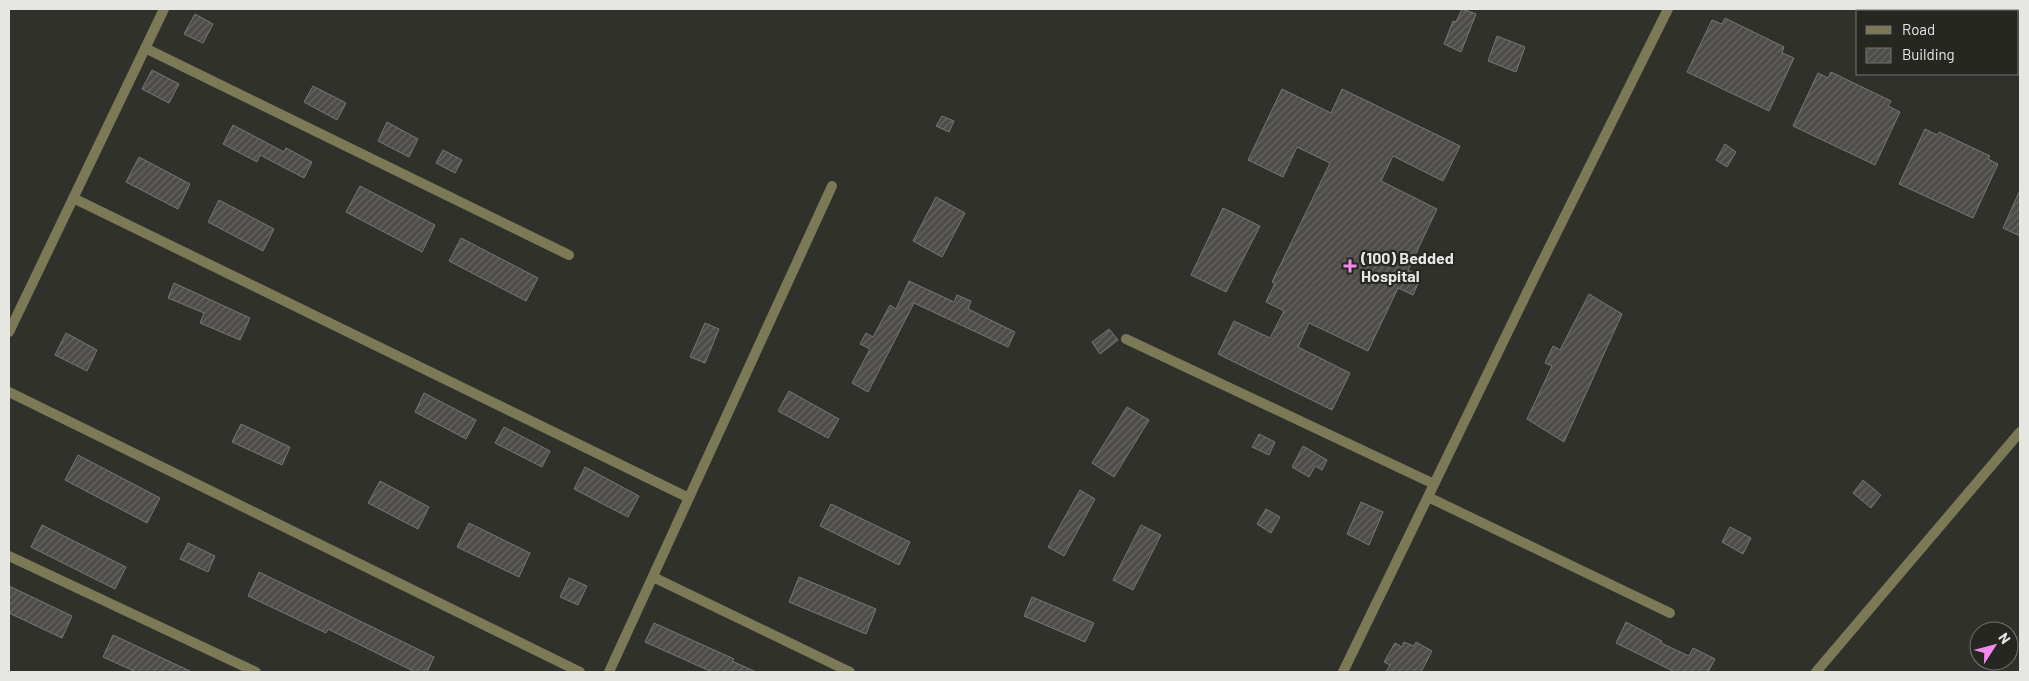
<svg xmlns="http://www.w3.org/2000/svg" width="2029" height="681" viewBox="0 0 2029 681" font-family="Barlow,sans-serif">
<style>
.building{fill:url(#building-hatch);stroke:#787772}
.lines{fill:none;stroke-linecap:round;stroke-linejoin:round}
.minor{stroke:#7c7956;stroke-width:10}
.poi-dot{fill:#f689ee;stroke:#272722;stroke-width:2}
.labels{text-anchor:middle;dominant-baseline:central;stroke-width:4.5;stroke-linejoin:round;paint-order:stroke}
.poi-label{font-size:16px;font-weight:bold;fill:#e6e6e3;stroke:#272722;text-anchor:start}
</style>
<defs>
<pattern id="building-hatch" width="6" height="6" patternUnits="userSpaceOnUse" patternTransform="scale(1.25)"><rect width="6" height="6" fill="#4d4c48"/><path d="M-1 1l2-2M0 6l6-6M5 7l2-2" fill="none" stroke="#676662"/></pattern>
</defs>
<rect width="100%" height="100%" fill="#31312c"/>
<path class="building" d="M 1462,9 L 1476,14 L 1461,52 L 1444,44 L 1453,21 L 1456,22 Z
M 195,14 L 213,24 L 203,43 L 184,34 Z
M 1725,18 L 1784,47 L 1782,53 L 1794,58 L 1769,111 L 1687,72 L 1712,20 L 1722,24 Z
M 1497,36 L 1525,47 L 1516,72 L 1488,61 Z
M 152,70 L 179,84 L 169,103 L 142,89 Z
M 1831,72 L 1891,101 L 1888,106 L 1900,112 L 1875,165 L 1793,126 L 1818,73 L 1828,78 Z
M 313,86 L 346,103 L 337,120 L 304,102 Z
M 1282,89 L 1331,113 L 1342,89 L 1460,146 L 1443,181 L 1393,156 L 1381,181 L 1437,209 L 1408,270 L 1421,277 L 1413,295 L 1398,288 L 1368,351 L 1309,323 L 1298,347 L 1350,373 L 1332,410 L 1218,354 L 1234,321 L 1270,338 L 1284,311 L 1266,302 L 1275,283 L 1272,282 L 1330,163 L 1297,147 L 1283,177 L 1248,160 Z
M 942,116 L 954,121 L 949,132 L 936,126 Z
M 387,122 L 418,139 L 409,157 L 378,141 Z
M 233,125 L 284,152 L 286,148 L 312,162 L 304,178 L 260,155 L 257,162 L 223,144 Z
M 1925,129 L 1937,135 L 1939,132 L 1990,156 L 1988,159 L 1998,164 L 1973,218 L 1899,184 Z
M 1725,144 L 1736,152 L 1727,167 L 1716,160 Z
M 443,150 L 462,160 L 455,173 L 436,163 Z
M 139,157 L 190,184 L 178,209 L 126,182 Z
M 360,186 L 435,225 L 422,252 L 346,212 Z
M 2020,190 L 2020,236 L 2003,228 Z
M 936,197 L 965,213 L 942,257 L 913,241 Z
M 219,200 L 274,229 L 263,251 L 208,222 Z
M 1223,208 L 1260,226 L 1226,292 L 1191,275 Z
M 461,238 L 538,278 L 526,301 L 449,261 Z
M 909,281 L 954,302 L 957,295 L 971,301 L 968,309 L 1015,332 L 1008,347 L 914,303 L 868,392 L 852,383 L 870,349 L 860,344 L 866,333 L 873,337 L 890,305 L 896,309 Z
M 174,283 L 250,318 L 240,340 L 200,323 L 204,313 L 168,298 Z
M 1589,294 L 1622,314 L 1564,442 L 1527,419 L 1552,366 L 1545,363 L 1553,346 L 1560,350 Z
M 705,323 L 719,329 L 705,363 L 690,357 Z
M 1109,329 L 1118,340 L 1100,354 L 1092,342 Z
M 66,333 L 97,350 L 87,371 L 55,355 Z
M 789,391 L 839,419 L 828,438 L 778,411 Z
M 424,393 L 476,420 L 466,439 L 415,412 Z
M 1127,407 L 1149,420 L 1114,477 L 1092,463 Z
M 241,424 L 290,447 L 282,465 L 232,442 Z
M 504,427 L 550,451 L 542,467 L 495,443 Z
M 1259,434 L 1275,442 L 1269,455 L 1252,447 Z
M 1303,446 L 1327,460 L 1322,470 L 1315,466 L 1309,477 L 1292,467 Z
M 78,455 L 160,498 L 147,523 L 65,480 Z
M 585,467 L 639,496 L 628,517 L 574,489 Z
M 1863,480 L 1881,495 L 1871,508 L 1853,493 Z
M 380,481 L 429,507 L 418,529 L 368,503 Z
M 1080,490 L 1095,499 L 1064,556 L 1048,547 Z
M 1361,502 L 1383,512 L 1369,545 L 1347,534 Z
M 831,504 L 910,542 L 899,565 L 820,526 Z
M 1266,509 L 1280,517 L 1271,533 L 1257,524 Z
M 469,523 L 530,553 L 519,577 L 457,547 Z
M 42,525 L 126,567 L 115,589 L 31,547 Z
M 1141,525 L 1161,535 L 1133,590 L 1113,580 Z
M 1730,527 L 1751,538 L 1743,554 L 1722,542 Z
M 188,543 L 215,556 L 208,572 L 180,559 Z
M 259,572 L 434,657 L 427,672 L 415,672 L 328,629 L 326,633 L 248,596 Z
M 799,577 L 876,609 L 866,634 L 789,602 Z
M 569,578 L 587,586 L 578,605 L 560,597 Z
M 9,586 L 72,616 L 62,638 L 9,613 Z
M 1032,597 L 1094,623 L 1085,642 L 1024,616 Z
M 1626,622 L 1662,641 L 1661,643 L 1689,656 L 1693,648 L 1715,659 L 1708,672 L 1675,672 L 1616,643 Z
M 654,623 L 734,659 L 732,661 L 756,672 L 712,672 L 645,642 Z
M 113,635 L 192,672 L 136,672 L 103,657 Z
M 1404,642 L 1414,646 L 1416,642 L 1432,651 L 1421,672 L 1386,672 L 1390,665 L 1384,662 L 1395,643 L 1402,647 Z"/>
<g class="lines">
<path class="minor" d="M 145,48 L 569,255
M 73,198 L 689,498
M 9,332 L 164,9
M 1126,339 L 1434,484
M 9,392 L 580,672
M 1428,497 L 1670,613
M 9,556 L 256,672
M 653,577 L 850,672
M 609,672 L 832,186
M 1343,672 L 1535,276 L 1668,9
M 1816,672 L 2020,432"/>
</g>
<path class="poi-dot" d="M1347.5 258.5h5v5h5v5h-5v5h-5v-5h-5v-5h5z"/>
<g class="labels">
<g class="poi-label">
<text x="1361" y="257">(100) Bedded<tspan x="1361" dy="18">Hospital</tspan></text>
</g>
</g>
<rect width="2029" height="681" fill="none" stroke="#e6e6e3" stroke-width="20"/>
<rect x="1856" y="10" width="162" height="65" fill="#272722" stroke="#73736f"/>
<rect x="1866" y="26" width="25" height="8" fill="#7c7956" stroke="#73736f"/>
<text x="1902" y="35" font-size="15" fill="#e6e6e3">Road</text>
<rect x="1866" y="48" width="25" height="15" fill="url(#building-hatch)" stroke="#73736f"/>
<text x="1902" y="60" font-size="15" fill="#e6e6e3">Building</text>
<g transform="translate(1994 646) rotate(54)"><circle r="24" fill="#272722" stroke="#73736f"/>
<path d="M0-4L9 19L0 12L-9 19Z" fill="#f689ee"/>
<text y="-8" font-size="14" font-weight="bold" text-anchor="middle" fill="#e6e6e3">N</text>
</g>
</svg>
